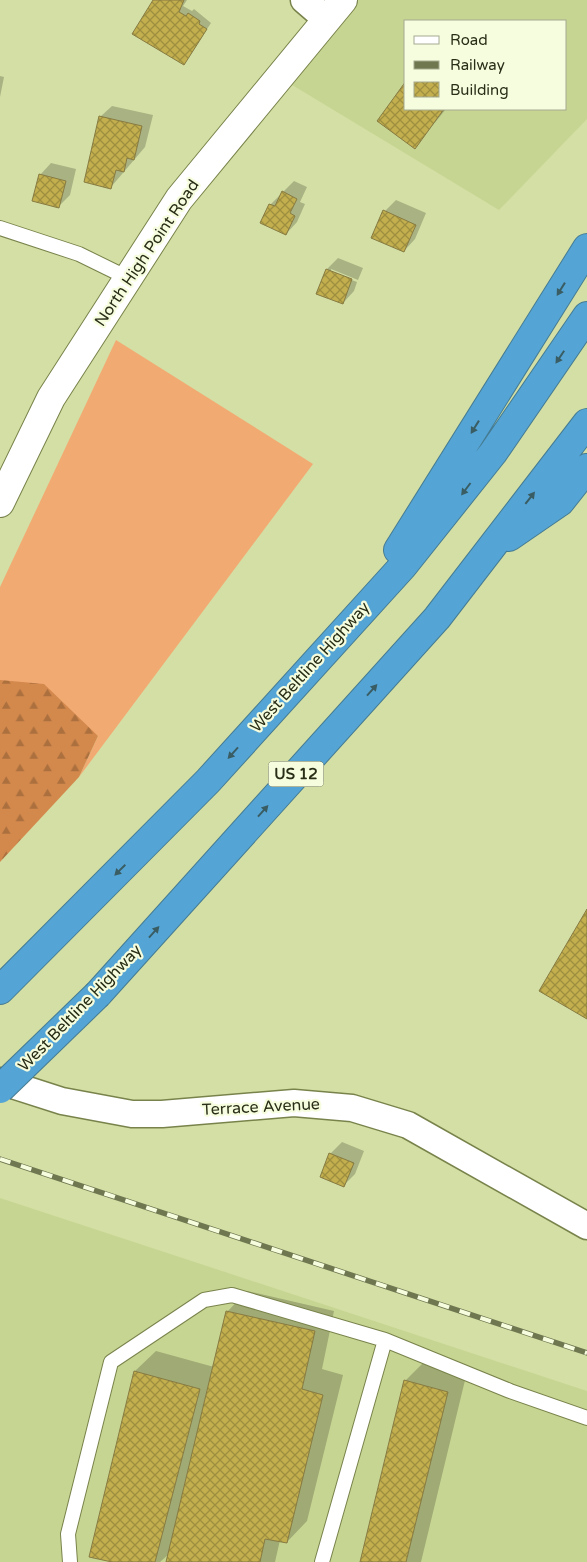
<svg xmlns="http://www.w3.org/2000/svg" width="587" height="1562" viewBox="0 0 587 1562" font-family="'Varela Round',sans-serif">
<style>
.built{fill:#c7d592;fill-rule:evenodd}
.grass{fill:#f2aa73}
.forest{fill:url(#forest-firs)}
.shadow{fill:#0003}
.building{fill:url(#building-cross-hatch);stroke:#877b42}
.lines{fill:none;stroke-linecap:round;stroke-linejoin:round}
.lane-casing{stroke:#78834b;stroke-width:16}
.street-casing{stroke:#78834b;stroke-width:29}
.secondary-casing{stroke:#78834b;stroke-width:30}
.highway-casing{stroke:#457b92;stroke-width:30}
.lane{stroke:#fff;stroke-width:14}
.street{stroke:#fff;stroke-width:26}
.secondary{stroke:#fff;stroke-width:28}
.highway{stroke:#54a4d5;stroke-width:28}
.rail-casing{stroke:#6f7751;stroke-width:5.5}
.rail{stroke:#f6fddf;stroke-width:4;stroke-dasharray:11;stroke-linecap:butt}
.highway-bridge-casing{stroke:#457b92;stroke-width:30;stroke-linecap:butt}
.highway-bridge{stroke:#54a4d5;stroke-width:28}
.oneway{fill:#3a5d63}
.labels{text-anchor:middle;dominant-baseline:central;stroke-width:4.5;stroke-linejoin:round;paint-order:stroke}
.shield{fill:#f6fddf;stroke:#666c53;stroke-width:1}
.shield-label{font-size:15px;font-weight:bold;fill:#292e17}
.street-label{font-size:16px;fill:#292e17;stroke:#f6fddf}
</style>
<defs>
<pattern id="forest-firs" width="22" height="20" patternUnits="userSpaceOnUse" patternTransform="scale(1.25)"><rect width="22" height="20" fill="#d3884c"/><path d="M5 1l3.5 6h-7zM16 11l3.5 6h-7z" fill="#ab703e"/></pattern>
<pattern id="building-cross-hatch" width="8" height="8" patternUnits="userSpaceOnUse" patternTransform="scale(1.25)"><rect width="8" height="8" fill="#c3af4e"/><path d="M0 0l8 8M0 8l8-8" fill="none" stroke="#9e8f40"/></pattern>
</defs>
<rect width="100%" height="100%" fill="#d3dfa4"/>
<path class="built" d="M 343,0 L 587,0 L 587,119 L 499,210 L 279,77 ZM 406,21 L 566,21 L 566,109 L 406,109 Z
M 0,1198 L 587,1391 L 587,1562 L 0,1562 Z"/>
<path class="grass" d="M 116,340 L 313,464 L 79,777 L 98,736 L 0,680 L 0,587 Z"/>
<path class="forest" d="M 0,680 L 44,684 L 98,736 L 79,777 L 0,862 Z"/>
<path class="shadow" d="M 155,0 L 187,0 L 183,6 L 192,11 L 194,9 L 211,23 L 184,64 Z
M 0,76 L 4,77 L 0,97 Z
M 112,106 L 153,115 L 145,147 L 111,187 L 100,117 Z
M 406,109 L 446,109 L 415,147 L 378,121 Z
M 51,163 L 76,169 L 70,195 L 59,206 L 40,175 Z
M 294,181 L 307,187 L 300,202 L 305,204 L 297,222 L 286,234 L 270,205 Z
M 396,200 L 426,213 L 415,239 L 404,251 L 385,211 Z
M 338,258 L 363,268 L 358,280 L 331,269 L 331,272 L 357,282 L 354,291 L 343,303 L 318,294 L 327,269 Z
M 342,1142 L 364,1151 L 355,1174 L 343,1186 L 321,1177 L 330,1154 Z
M 247,1291 L 334,1311 L 322,1369 L 343,1375 L 307,1521 L 287,1542 L 280,1540 L 275,1562 L 167,1562 L 170,1553 L 160,1562 L 117,1562 L 135,1371 L 156,1351 L 214,1367 L 227,1312 Z
M 426,1360 L 467,1372 L 421,1562 L 361,1562 L 405,1381 Z"/>
<path class="building" d="M 153,0 L 184,0 L 179,12 L 186,16 L 188,13 L 200,21 L 199,24 L 207,29 L 184,65 L 132,34 Z
M 406,81 L 406,109 L 444,109 L 415,149 L 377,121 Z
M 99,116 L 142,126 L 134,160 L 127,158 L 124,172 L 116,170 L 111,189 L 84,182 Z
M 39,174 L 66,181 L 59,208 L 32,201 Z
M 282,191 L 297,199 L 290,213 L 295,216 L 286,235 L 260,223 L 269,204 L 275,206 Z
M 383,210 L 416,225 L 404,252 L 371,238 Z
M 326,269 L 352,279 L 343,304 L 316,294 Z
M 587,909 L 587,1019 L 539,991 Z
M 329,1153 L 354,1163 L 344,1187 L 320,1177 Z
M 226,1311 L 315,1331 L 302,1389 L 323,1395 L 287,1543 L 265,1539 L 260,1562 L 166,1562 Z
M 134,1371 L 200,1389 L 155,1562 L 112,1562 L 89,1557 Z
M 404,1380 L 448,1392 L 406,1562 L 360,1562 Z"/>
<g class="lines">
<g class="lane-casing">
<path id="lane" d="M 0,228 L 79,254 L 128,278
M 385,1340 L 510,1391 L 587,1418
M 70,1562 L 68,1534 L 111,1362 L 204,1300 L 232,1295 L 385,1340 L 322,1562"/>
</g>
<g class="street-casing">
<path id="street" d="M 304,0 L 326,19
M 0,1081 L 62,1101 L 132,1114 L 162,1114 L 294,1103 L 352,1108 L 408,1125 L 587,1226"/>
</g>
<g class="secondary-casing">
<path id="secondary" d="M 0,503 L 51,398 L 179,199 L 343,0"/>
</g>
<g class="highway-casing">
<path id="highway" d="M 509,537 L 560,502 L 587,468
M 398,550 L 587,248
M 0,990 L 208,781 L 403,566 L 493,453 L 587,316
M 98,994 L 437,618 L 587,423"/>
</g>
<use href="#lane" class="lane"/>
<use href="#street" class="street"/>
<use href="#secondary" class="secondary"/>
<use href="#highway" class="highway"/>
<g class="rail-casing">
<path id="rail" d="M 0,1159 L 587,1353"/>
</g>
<use href="#rail" class="rail"/>
<g class="highway-bridge-casing">
<path id="highway-bridge" d="M 0,1089 L 98,994"/>
</g>
<use href="#highway-bridge" class="highway-bridge"/>
</g>
<defs><path id="oneway-solid" d="M-6-.8H1V-3.2L6.5 0L1 3.2V.8H-6Z" transform="scale(1.25)"/></defs>
<g class="oneway">
<use href="#oneway-solid" transform="translate(561 289) rotate(122)"/>
<use href="#oneway-solid" transform="translate(560 357) rotate(124)"/>
<use href="#oneway-solid" transform="translate(475 427) rotate(122)"/>
<use href="#oneway-solid" transform="translate(466 489) rotate(127)"/>
<use href="#oneway-solid" transform="translate(530 498) rotate(-52)"/>
<use href="#oneway-solid" transform="translate(372 690) rotate(-48)"/>
<use href="#oneway-solid" transform="translate(233 753) rotate(132)"/>
<use href="#oneway-solid" transform="translate(263 811) rotate(-48)"/>
<use href="#oneway-solid" transform="translate(120 870) rotate(135)"/>
<use href="#oneway-solid" transform="translate(154 932) rotate(-48)"/>
</g>
<g class="labels">
<rect class="shield" x="268.5" y="761.5" width="55" height="25" rx="4"/>
<g class="shield-label">
<text x="296" y="774">US 12</text>
</g>
<g class="street-label">
<text transform="translate(147 253) rotate(-56)">North High Point Road</text>
<text transform="translate(310 667) rotate(-48)">West Beltline Highway</text>
<text transform="translate(80 1008) rotate(-46)">West Beltline Highway</text>
<text transform="translate(261 1107) rotate(-3)">Terrace Avenue</text>
</g>
</g>
<rect x="404" y="20" width="162" height="90" fill="#f6fddf" stroke="#a4aa8f"/>
<rect x="414" y="36" width="25" height="8" fill="#ffffff" stroke="#a4aa8f"/>
<text x="450" y="45" font-size="15" fill="#292e17">Road</text>
<rect x="414" y="61" width="25" height="8" fill="#6f7751" stroke="#a4aa8f"/>
<text x="450" y="70" font-size="15" fill="#292e17">Railway</text>
<rect x="414" y="82" width="25" height="15" fill="url(#building-cross-hatch)" stroke="#a4aa8f"/>
<text x="450" y="95" font-size="15" fill="#292e17">Building</text>
</svg>
